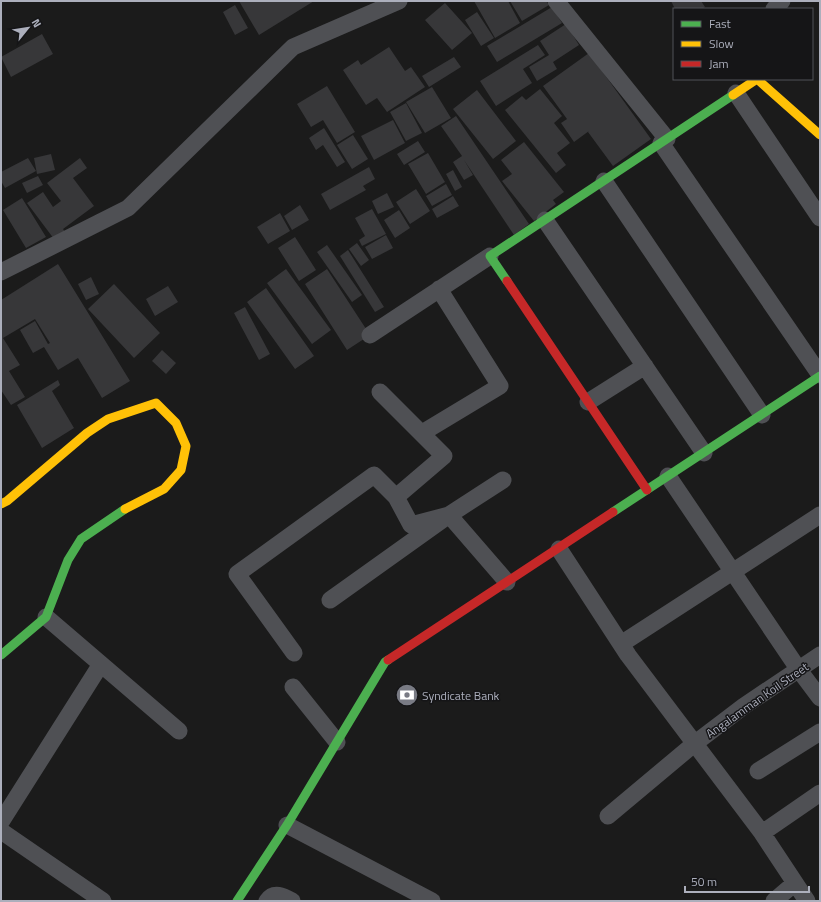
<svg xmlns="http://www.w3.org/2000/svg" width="821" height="902" viewBox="0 0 821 902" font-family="'Titillium Web',sans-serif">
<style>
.building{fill:#373739}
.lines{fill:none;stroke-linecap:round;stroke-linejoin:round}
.street{stroke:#4f5054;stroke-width:17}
.fast{stroke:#4caf50;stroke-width:9}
.slow{stroke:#ffc107;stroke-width:9}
.jam{stroke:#c62828;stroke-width:9}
.labels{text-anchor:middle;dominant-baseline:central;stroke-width:3;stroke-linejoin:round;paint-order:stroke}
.poi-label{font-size:12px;fill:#acafbc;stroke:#151517;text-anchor:start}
.street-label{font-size:12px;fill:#acafbc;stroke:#151517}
</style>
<rect width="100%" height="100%" fill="#1b1b1b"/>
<path class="building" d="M 239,1 L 314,1 L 259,35 Z
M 474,1 L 508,1 L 520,23 L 495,38 Z
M 510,1 L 546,1 L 549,5 L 522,21 Z
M 671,1 L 701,1 L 705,7 L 701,9 L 675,9 Z
M 445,3 L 472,33 L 452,50 L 425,20 Z
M 235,5 L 248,28 L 235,35 L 223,12 Z
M 552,7 L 562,23 L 497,62 L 487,46 Z
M 477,12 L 494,38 L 481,46 L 465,20 Z
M 566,24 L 579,45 L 553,62 L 557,69 L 537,81 L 529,67 L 549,55 L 540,41 Z
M 42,34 L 53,54 L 11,77 L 1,57 Z
M 538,45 L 545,55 L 523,69 L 532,83 L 496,106 L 480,81 Z
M 389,47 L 405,71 L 411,67 L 425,87 L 387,112 L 377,98 L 366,105 L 343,70 L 358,60 L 361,65 Z
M 589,53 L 651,139 L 613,166 L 588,132 L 589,131 L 574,142 L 561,123 L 567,119 L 543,86 Z
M 454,57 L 461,67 L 429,87 L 422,76 Z
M 327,86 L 355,132 L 337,143 L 323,120 L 311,127 L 297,104 Z
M 432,87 L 451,118 L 425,133 L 406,102 Z
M 540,89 L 562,116 L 554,123 L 570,143 L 557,153 L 566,165 L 556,173 L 505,110 L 522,96 L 526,100 Z
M 477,90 L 516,141 L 493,159 L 453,109 Z
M 406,103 L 422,133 L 406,141 L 390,112 Z
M 456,116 L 529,224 L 514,235 L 464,160 L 473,175 L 464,180 L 453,162 L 462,156 L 441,126 Z
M 393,120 L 405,143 L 374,160 L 361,136 Z
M 324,128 L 345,162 L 337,167 L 323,145 L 316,150 L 309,138 Z
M 353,135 L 368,159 L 352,169 L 337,145 Z
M 418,141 L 425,152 L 404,165 L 397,154 Z
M 524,142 L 564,192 L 553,200 L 556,204 L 534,221 L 502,181 L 512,174 L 501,160 Z
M 428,153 L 445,182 L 426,194 L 408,164 Z
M 51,154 L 55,170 L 37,174 L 34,158 Z
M 28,158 L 36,171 L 5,188 L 1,181 L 1,172 Z
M 80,158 L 87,168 L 73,178 L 94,206 L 63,229 L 65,232 L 54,239 L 27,203 L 43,192 L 53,207 L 61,201 L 47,183 Z
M 369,167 L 375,179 L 363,186 L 366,190 L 330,210 L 321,194 Z
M 453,170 L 462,187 L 455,191 L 446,174 Z
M 38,176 L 43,185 L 27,193 L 22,183 Z
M 446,184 L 452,195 L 432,206 L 426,196 Z
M 416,189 L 430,211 L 410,224 L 396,202 Z
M 387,193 L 394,207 L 378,214 L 372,201 Z
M 453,196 L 459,206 L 437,218 L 432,209 Z
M 22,198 L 46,237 L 26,248 L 3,210 Z
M 300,205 L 309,220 L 292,230 L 284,216 Z
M 372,209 L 386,234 L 362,246 L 359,240 L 365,236 L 355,218 Z
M 399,210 L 410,228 L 395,238 L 384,220 Z
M 280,213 L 290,231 L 268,244 L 257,227 Z
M 386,235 L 393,248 L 372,259 L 365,247 Z
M 295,237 L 316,270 L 299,281 L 278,248 Z
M 357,243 L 369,260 L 361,266 L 349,249 Z
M 327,245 L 362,295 L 352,302 L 317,252 Z
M 348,250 L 384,307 L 375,312 L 340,256 Z
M 58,264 L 130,381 L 102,398 L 78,358 L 58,370 L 44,347 L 33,353 L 20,330 L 35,321 L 48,344 L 50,343 L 35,319 L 3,338 L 20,365 L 9,371 L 25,397 L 11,405 L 1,390 L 1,300 Z
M 286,269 L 331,330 L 312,344 L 267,283 Z
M 327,269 L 370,335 L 347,350 L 305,284 Z
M 91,277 L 99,294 L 86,300 L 78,284 Z
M 114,284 L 160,333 L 134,358 L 88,309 Z
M 168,286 L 178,302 L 155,316 L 146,299 Z
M 266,288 L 314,356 L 295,369 L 247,302 Z
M 245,307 L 270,354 L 259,360 L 234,313 Z
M 162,350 L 176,363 L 166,374 L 152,361 Z
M 58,380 L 60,385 L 52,391 L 74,428 L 42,448 L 17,405 Z"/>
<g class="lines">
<path class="street" d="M 556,1 L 667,139
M 774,9 L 782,1
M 736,93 L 820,218
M 661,143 L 820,375
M 604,181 L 762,415
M 545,220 L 704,453
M 1,272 L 128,208 L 293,47 L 399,1
M 370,335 L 490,256
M 380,392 L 444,456 L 396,497 L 411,525 L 449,515 L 507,582
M 588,402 L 645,366
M 422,433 L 500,386 L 439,289
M 668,476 L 799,670 L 820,698
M 559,549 L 628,655 L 762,833 L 807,901
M 330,600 L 449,515 L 503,480
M 46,617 L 179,731
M 621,644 L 820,515
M 294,653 L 237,574 L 374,475 L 396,497
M 293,687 L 337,742
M 758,771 L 820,732
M 608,816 L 694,744 L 744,706 L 820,655
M 1,822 L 101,664
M 287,825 L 432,901
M 1,831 L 103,901
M 762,833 L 820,793
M 267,901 C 274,891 283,896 292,901
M 774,901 L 795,883"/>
<path class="fast" d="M 507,281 L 490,256 L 733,95
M 613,512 L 820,376
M 1,655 L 46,617 L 68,560 L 81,539 L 125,509
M 237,901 L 287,825 L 385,662 L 388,660"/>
<path class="slow" d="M 733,95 L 757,79 L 820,135
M 1,504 L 7,501 L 87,433 L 108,419 L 156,403 L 176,423 L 186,446 L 181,470 L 164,489 L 125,509"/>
<path class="jam" d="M 507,281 L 647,490
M 388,660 L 613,512"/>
</g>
<defs>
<g id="bank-disc" transform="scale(1.15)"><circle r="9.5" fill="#797b84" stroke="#151517"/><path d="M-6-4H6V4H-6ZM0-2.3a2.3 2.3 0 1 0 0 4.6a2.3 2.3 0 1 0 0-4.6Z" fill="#fff"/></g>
</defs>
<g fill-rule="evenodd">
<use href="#bank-disc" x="407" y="695"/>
</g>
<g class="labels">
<g class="poi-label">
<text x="422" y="695">Syndicate Bank</text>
</g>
<g class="street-label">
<text transform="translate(757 700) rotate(-35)">Angalamman Koil Street</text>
</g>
</g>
<rect width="821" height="902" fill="none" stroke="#acafbc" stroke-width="4"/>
<rect x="673" y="8" width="140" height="72" fill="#151517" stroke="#515359"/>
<rect x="681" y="21" width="20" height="6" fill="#4caf50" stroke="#515359"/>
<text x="709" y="28" font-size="12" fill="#acafbc">Fast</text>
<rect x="681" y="41" width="20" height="6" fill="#ffc107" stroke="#515359"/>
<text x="709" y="48" font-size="12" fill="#acafbc">Slow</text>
<rect x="681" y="61" width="20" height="6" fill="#c62828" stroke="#515359"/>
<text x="709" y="68" font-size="12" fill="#acafbc">Jam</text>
<g transform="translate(28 28) rotate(60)" stroke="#151517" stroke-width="3" paint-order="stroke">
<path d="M0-3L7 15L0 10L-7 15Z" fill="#acafbc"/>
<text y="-6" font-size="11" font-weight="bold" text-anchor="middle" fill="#acafbc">N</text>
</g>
<path d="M685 886v6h124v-6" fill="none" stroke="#acafbc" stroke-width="2"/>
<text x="691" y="886" font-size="12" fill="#acafbc" stroke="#151517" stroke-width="3" paint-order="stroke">50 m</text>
</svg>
